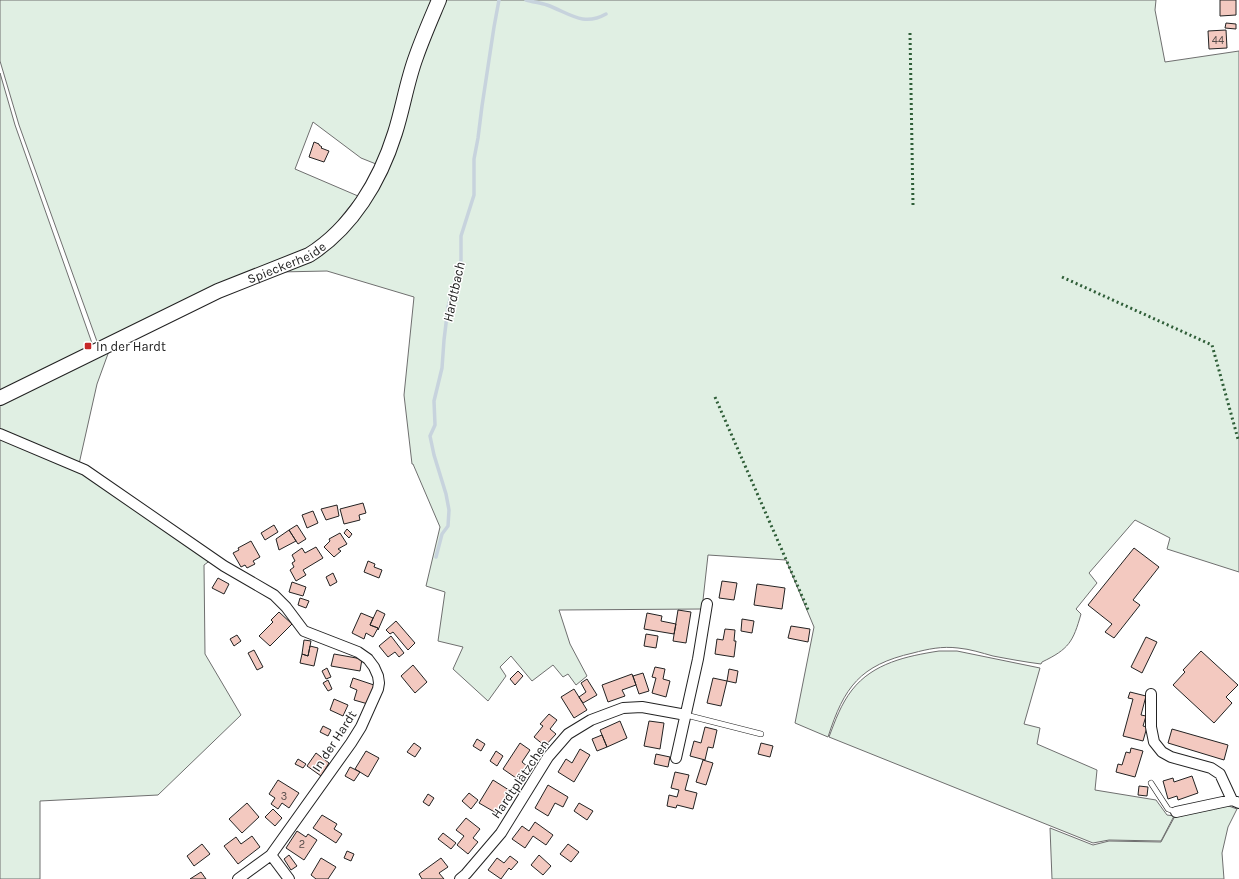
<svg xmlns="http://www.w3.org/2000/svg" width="1239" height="879" viewBox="0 0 1239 879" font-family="Karla,sans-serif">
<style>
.green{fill:#e0efe3;stroke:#6f6f6f}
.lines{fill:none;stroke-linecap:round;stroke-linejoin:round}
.stream{stroke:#c7d3dd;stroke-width:3.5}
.building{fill:#f3c9c0;stroke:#222}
.service-casing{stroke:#222;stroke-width:6}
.minor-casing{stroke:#222;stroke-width:12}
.secondary-casing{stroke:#222;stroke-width:16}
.service{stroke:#fff;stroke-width:5}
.minor{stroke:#fff;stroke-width:10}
.secondary{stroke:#fff;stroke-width:14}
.hedge{stroke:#2f5e38;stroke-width:3;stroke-dasharray:2 3;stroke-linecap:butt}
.poi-dot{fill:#c62828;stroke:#fff;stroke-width:1.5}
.labels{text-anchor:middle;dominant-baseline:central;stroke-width:3;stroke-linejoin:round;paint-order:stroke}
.number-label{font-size:11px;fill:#564c4a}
.street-label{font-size:13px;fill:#222;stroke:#fff}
.poi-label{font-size:13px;fill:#222;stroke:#fff;text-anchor:start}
.water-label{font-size:14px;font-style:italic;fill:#222;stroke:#fff}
</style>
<rect width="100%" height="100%" fill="#fff"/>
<path class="green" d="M 0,0 L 1156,0 L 1155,10 L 1165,62 L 1239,51 L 1239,572 L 1167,549 L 1170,538 L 1135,520 L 1089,573 L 1097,583 L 1076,609 L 1081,614 C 1073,642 1069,649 1042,662 L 1041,664 C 1025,662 1009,659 993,656 C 982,653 970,649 958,648 C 942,646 928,649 913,653 C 860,665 844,687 828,737 L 795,723 L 814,627 L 786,560 L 708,555 L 702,609 L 559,610 L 570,644 L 587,676 L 576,685 L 568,674 L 563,677 L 553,665 L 532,681 L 511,656 L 500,667 L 506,676 L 488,701 L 453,669 L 463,647 L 438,641 L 445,592 L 426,586 L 440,527 L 413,464 L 412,464 L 404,395 L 414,297 L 327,271 L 279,272 L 312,258 L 386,168 L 361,158 L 313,122 L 295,169 L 358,196 L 330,231 L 305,251 L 99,347 L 19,125 L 0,61 Z
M 0,73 L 15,125 L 93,346 L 0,392 Z
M 109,351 L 97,384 L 79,464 L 0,430 L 0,403 Z
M 0,436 L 66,463 L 211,560 L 204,565 L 205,654 L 241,715 L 158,795 L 40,801 L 40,879 L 0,879 Z
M 939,651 L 957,651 L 1040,668 L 1024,724 L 1040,728 L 1037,744 L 1097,770 L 1095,790 L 1156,800 L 1167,815 L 1174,816 L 1161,841 L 1109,840 L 1093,843 L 829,737 C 835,721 841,704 852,690 C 873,663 907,656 939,651 Z
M 1226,805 L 1237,809 L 1228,827 L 1222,853 L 1224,879 L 1052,879 L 1050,828 L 1093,845 L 1109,841 L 1161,842 L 1175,816 L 1181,816 Z"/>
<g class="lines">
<path class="stream" d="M 526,0 C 533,2 541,3 547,5 C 569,13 583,27 606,14
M 436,557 L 442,534 L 448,526 L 449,510 L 446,494 L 434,455 L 430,436 L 435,425 L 434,401 L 442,368 L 444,340 L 448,307 L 461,260 L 461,236 L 474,195 L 474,159 L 478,138 L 482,106 L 494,27 L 499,0"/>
</g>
<path class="building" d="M 1220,0 L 1236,0 L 1236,15 L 1220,16 Z
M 1226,23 L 1236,24 L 1236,29 L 1225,28 Z
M 1226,30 L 1227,48 L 1209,49 L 1208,31 Z
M 314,142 L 319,144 L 319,145 L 322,147 L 321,148 L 329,151 L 324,162 L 309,157 Z
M 363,503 L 366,513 L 359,515 L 360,520 L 344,524 L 340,509 Z
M 337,505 L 339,516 L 326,520 L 321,509 Z
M 313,511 L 318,523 L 307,528 L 302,515 Z
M 274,525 L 278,532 L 265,540 L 261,533 Z
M 297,525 L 306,539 L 298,544 L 289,530 Z
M 347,529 L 352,534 L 349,538 L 344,533 Z
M 289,530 L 296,541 L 279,550 L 276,539 Z
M 340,533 L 347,544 L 338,549 L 341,551 L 334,557 L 324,547 L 330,541 L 329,539 Z
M 251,541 L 260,557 L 253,561 L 255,564 L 247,568 L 245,565 L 241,567 L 233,553 L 239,550 L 238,548 Z
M 316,547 L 323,558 L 303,570 L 306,575 L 296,581 L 290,570 L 294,567 L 292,563 L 295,561 L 292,555 L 302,548 L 305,553 Z
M 1134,548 L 1159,567 L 1133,600 L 1140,605 L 1114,638 L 1105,632 L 1112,624 L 1088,605 Z
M 368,561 L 375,564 L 374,567 L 382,570 L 379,578 L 364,572 Z
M 333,573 L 337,582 L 330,586 L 326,577 Z
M 218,578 L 229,584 L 224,594 L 212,588 Z
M 722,581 L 737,583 L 734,600 L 719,598 Z
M 292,582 L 306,587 L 303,596 L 289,592 Z
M 757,584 L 785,588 L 782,609 L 754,605 Z
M 300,598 L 309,601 L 306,608 L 298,605 Z
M 377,610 L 385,614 L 378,630 L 378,628 L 370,625 Z
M 678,610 L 691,612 L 686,643 L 673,641 Z
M 279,612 L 292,624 L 270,646 L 259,636 L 273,622 L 271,620 Z
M 361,613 L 373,618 L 370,625 L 378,628 L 373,637 L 366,633 L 364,639 L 352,633 Z
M 647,613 L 662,616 L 661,621 L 676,624 L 674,634 L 644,629 Z
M 742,619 L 754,621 L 752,633 L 741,631 Z
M 396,621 L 415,643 L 408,650 L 393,632 L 390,634 L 386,630 Z
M 791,626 L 810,629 L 808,642 L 788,638 Z
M 725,629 L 735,630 L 734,641 L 736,641 L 734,657 L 715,654 L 717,639 L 723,640 Z
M 646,634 L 658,636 L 656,648 L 644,646 Z
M 237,635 L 241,641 L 234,646 L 230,639 Z
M 391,636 L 404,653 L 399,657 L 395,652 L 388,657 L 379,646 Z
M 1146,637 L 1157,642 L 1142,673 L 1131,667 Z
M 304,640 L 311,641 L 308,656 L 302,654 Z
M 310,646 L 318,648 L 314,666 L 300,663 L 302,654 L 308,656 Z
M 254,650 L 263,667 L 257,670 L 248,653 Z
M 1201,651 L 1238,685 L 1226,697 L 1232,703 L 1214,723 L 1173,685 L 1185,672 L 1183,670 Z
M 334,654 L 362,659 L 360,671 L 331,666 Z
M 413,665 L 427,682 L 415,693 L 401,676 Z
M 655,667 L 665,669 L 663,679 L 670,681 L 666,697 L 652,693 L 656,678 L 652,677 Z
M 327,668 L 331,677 L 326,679 L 322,671 Z
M 729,669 L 738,671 L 736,683 L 727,681 Z
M 518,671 L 523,676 L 515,685 L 510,679 Z
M 643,673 L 649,691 L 639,694 L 633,676 Z
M 632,674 L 636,685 L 622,690 L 625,696 L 608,702 L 602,685 Z
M 353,678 L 374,685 L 368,704 L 354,700 L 357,690 L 350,687 Z
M 713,678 L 727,681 L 721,706 L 707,703 Z
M 587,679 L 597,695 L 583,703 L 579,697 L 586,692 L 581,683 Z
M 328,680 L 332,689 L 328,691 L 323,683 Z
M 574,689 L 587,710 L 574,718 L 561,697 Z
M 1130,692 L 1146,696 L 1141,715 L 1146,716 L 1143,726 L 1147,727 L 1143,741 L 1123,736 L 1133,699 L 1128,698 Z
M 334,699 L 348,705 L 343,716 L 330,710 Z
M 549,714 L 557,720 L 550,729 L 556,734 L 545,746 L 534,737 L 543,726 L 540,724 Z
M 620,721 L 627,738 L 607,747 L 600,730 Z
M 649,721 L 664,723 L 660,749 L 644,746 Z
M 323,726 L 331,730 L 328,736 L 320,732 Z
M 705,727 L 717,730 L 713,748 L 708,747 L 705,760 L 690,756 L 694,741 L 701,743 Z
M 1172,729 L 1228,745 L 1224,760 L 1168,743 Z
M 602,735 L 607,747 L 597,751 L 592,739 Z
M 477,739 L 485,744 L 481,751 L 473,746 Z
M 414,743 L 421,748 L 415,757 L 407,752 Z
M 520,743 L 530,750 L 522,762 L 528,767 L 519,780 L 503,769 Z
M 761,743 L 773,746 L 770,757 L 758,754 Z
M 1131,748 L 1143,751 L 1135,777 L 1116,772 L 1118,764 L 1122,765 L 1126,752 L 1130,753 Z
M 580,749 L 590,755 L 574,782 L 558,772 L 566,759 L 572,763 Z
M 366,751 L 379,758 L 368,777 L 355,769 Z
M 496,751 L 503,756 L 497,766 L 490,761 Z
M 316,753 L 329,763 L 321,776 L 307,766 Z
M 656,754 L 670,757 L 668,767 L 654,764 Z
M 298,759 L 306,764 L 303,768 L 295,764 Z
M 703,760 L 713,763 L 706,785 L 696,782 Z
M 350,767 L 360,772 L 354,781 L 345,776 Z
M 675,772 L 689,775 L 685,790 L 697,793 L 693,809 L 677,805 L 676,808 L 667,806 L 669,795 L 677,797 L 679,790 L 671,788 Z
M 1192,776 L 1198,793 L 1178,800 L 1177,796 L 1168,799 L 1163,781 L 1173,778 L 1174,782 Z
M 278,780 L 299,793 L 289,808 L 282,803 L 278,809 L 271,804 L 275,798 L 269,794 Z
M 493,780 L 512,792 L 498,814 L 479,803 Z
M 548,785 L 568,797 L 563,807 L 555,803 L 548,816 L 535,808 Z
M 1139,786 L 1148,787 L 1147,796 L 1138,795 Z
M 469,793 L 478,800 L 471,809 L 462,801 Z
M 428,794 L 434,798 L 429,806 L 423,802 Z
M 247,803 L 259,817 L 242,833 L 229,819 Z
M 579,803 L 593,811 L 587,820 L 574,811 Z
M 273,809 L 282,818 L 275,826 L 265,817 Z
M 322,815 L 337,824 L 334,829 L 342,834 L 336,843 L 313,828 Z
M 466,818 L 480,829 L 473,838 L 478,842 L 468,854 L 457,845 L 464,836 L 456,830 Z
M 535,822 L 553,835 L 546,845 L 533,836 L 525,848 L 512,839 L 522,826 L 529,831 Z
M 297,831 L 306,837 L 308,834 L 317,840 L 304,860 L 286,848 Z
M 443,833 L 456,843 L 451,849 L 438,839 Z
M 252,836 L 260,847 L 238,864 L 224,846 L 236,837 L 241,844 Z
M 202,844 L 210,854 L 194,866 L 187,856 Z
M 568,844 L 579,852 L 571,862 L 560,854 Z
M 347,851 L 354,854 L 351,861 L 344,858 Z
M 289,855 L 297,866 L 291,870 L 284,859 Z
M 539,855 L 551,866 L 543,875 L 531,865 Z
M 510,856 L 518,862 L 511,870 L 509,868 L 501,879 L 488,870 L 497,858 L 504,863 Z
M 321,858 L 336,867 L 328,879 L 316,879 L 311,875 Z
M 441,858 L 448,867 L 439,873 L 444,879 L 422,879 L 419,874 Z
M 201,872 L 206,879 L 190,879 Z"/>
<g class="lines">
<g class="service-casing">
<path id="service" d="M 686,715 L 761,734
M 1151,783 L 1168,809 L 1176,812"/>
</g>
<g class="minor-casing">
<path id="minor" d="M 0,434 L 85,470 L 224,566 L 274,595 L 286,607 L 304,631 L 358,652 L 368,659 L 374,667 L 378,676 L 379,683 L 378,689 L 361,727 L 351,743 L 271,855 L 238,879
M 1151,694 L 1151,727 L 1154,742 L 1162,752 L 1171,757 L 1211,768 L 1220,774 L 1232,800
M 676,758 L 698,659 L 707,604
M 1176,812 L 1232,800 L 1239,803
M 271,855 L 289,879
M 460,879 L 466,874 L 501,833 L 548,757 L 568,734 L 591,720 L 623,708 L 642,707 L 686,715"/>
</g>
<g class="secondary-casing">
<g id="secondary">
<path id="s1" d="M 0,398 L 218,291 L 309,255 C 352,228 380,181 395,133 C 403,108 407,81 416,57 C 423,37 431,19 439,0"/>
</g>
</g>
<use href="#service" class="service"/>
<use href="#minor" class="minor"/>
<use href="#secondary" class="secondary"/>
<path class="hedge" d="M 910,33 L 913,205
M 1062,277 L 1212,345 L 1238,439
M 715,397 L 809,612"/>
</g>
<rect class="poi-dot" x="84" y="342" width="8" height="8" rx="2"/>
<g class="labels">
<g class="number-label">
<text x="1218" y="40">44</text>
<text x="284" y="796">3</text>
<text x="302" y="844">2</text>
</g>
<g class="street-label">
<text stroke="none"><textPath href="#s1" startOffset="317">Spieckerheide</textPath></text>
<text transform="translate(334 741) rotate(-57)">In der Hardt</text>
<text transform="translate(520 779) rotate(-56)">Hardtplätzchen</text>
</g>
<g class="poi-label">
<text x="96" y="346">In der Hardt</text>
</g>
<g class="water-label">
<text transform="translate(454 292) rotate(-78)">Hardtbach</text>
</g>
</g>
</svg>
